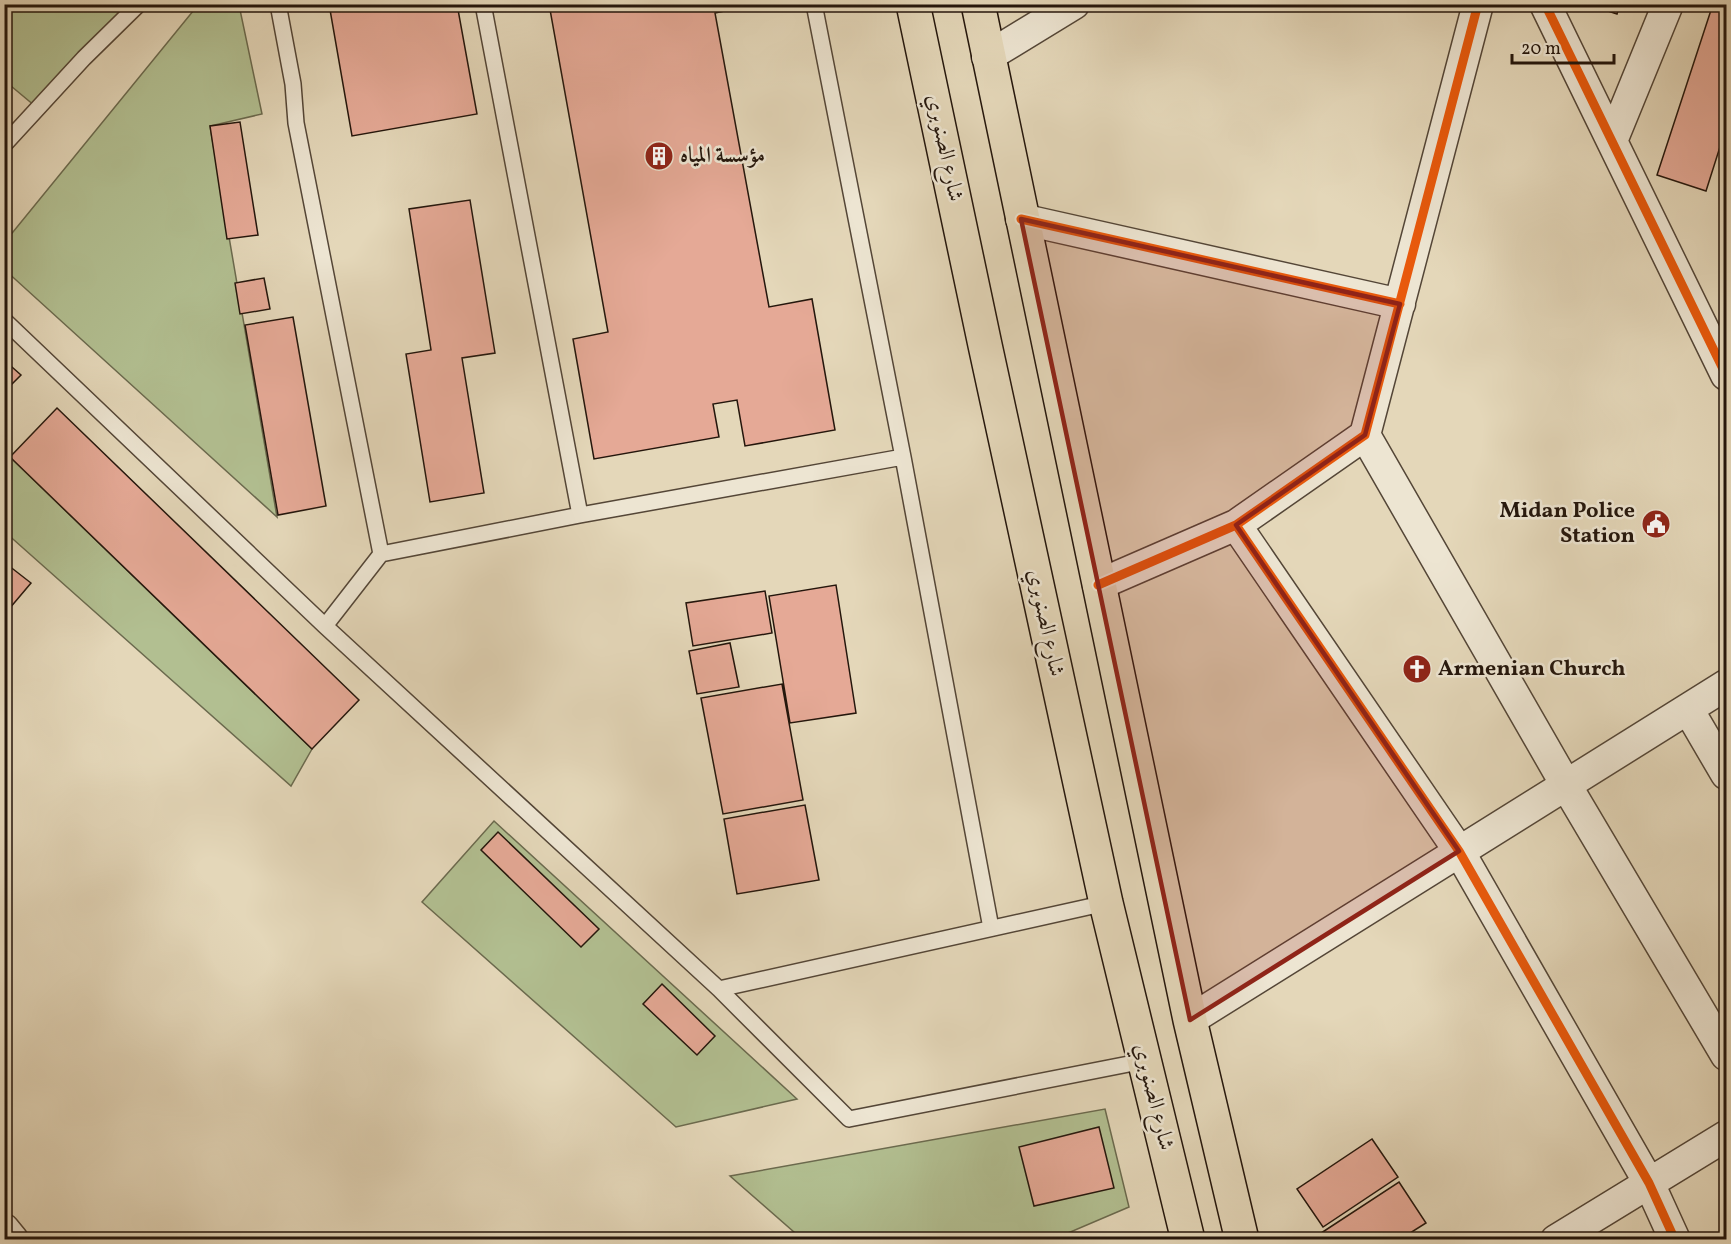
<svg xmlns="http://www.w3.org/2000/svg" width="1731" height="1244" viewBox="0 0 1731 1244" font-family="Vollkorn,Amiri,serif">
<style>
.green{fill:#b2bf91;stroke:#6b6a4e;stroke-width:1.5}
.building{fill:#e5a996;stroke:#24160c;stroke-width:1.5}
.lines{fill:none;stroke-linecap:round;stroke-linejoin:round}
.lane-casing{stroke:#544637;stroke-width:18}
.street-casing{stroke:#544637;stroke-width:33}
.primary-casing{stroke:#24160c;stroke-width:36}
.lane{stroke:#ede5d2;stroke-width:15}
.street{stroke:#ede5d2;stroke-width:30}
.primary{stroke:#e4d7b9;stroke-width:33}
.cycleway-casing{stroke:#ede5d2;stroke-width:13}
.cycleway{stroke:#e8590c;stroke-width:9}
.marked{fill:#8f2418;fill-opacity:0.2;stroke:#8f2418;stroke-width:4.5;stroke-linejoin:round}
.labels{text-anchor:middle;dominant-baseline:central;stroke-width:5;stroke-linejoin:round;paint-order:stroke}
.street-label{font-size:22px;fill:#24160c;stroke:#ede5d2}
.poi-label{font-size:22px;font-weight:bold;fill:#24160c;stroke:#ede5d2;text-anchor:start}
</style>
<rect width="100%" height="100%" fill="#e4d7b9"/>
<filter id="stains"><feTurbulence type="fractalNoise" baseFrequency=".00333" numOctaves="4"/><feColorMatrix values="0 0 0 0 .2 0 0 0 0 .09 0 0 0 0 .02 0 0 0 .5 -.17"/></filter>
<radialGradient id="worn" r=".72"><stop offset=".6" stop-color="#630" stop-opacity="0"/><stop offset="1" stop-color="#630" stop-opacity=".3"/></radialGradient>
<path class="green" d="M 5,5 L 139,5 L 35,106 L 5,81 Z
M 198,5 L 239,5 L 262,114 L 210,126 L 277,517 L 5,270 L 4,243 Z
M 6,457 L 10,457 L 312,749 L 291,786 L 5,532 Z
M 494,821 L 797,1099 L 676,1127 L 422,902 Z
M 1105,1109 L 1129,1207 L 1054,1239 L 802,1239 L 730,1176 Z"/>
<path class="building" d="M 329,4 L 457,4 L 477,114 L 352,136 Z
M 549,4 L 758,4 L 715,13 L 769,307 L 812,299 L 835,430 L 745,446 L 737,400 L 713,404 L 719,437 L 594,459 L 573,339 L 608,332 Z
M 1587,4 L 1620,4 L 1617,14 Z
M 1713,4 L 1726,4 L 1726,128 L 1706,191 L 1657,175 Z
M 240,122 L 258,235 L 227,239 L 210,126 Z
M 470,200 L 495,353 L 462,358 L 484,493 L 430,502 L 406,354 L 431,350 L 409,209 Z
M 264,278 L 270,309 L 240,314 L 235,283 Z
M 293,317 L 326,506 L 278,515 L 245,325 Z
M 4,360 L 21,375 L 4,392 Z
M 57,408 L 359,700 L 312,749 L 10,457 Z
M 4,562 L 31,583 L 4,615 Z
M 836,585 L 856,713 L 790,723 L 769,596 Z
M 765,591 L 772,633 L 693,646 L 686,603 Z
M 730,643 L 739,687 L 697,694 L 689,651 Z
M 782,684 L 803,800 L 723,814 L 701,698 Z
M 805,805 L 819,880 L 737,894 L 724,819 Z
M 498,832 L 599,929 L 581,947 L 481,850 Z
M 662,984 L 715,1036 L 697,1055 L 643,1004 Z
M 1099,1127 L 1114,1188 L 1034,1206 L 1019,1147 Z
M 1372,1139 L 1398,1177 L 1323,1227 L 1297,1189 Z
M 1399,1182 L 1426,1223 L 1399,1240 L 1315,1240 L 1315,1237 Z"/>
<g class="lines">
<g class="lane-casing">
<path id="lane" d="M 278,4 L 293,84 L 296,123 L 381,554 L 325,626
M 483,4 L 580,515
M 814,4 L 903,457 L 991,928
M 4,145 L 84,58 L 139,4
M 4,320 L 325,626 L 719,989 L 1106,903
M 381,554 L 580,515 L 903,457
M 719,989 L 849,1119 L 1144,1061"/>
</g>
<g class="street-casing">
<path id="street" d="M 1545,4 L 1726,375
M 987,57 L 1074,4
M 1612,141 L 1668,4
M 1021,219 L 1400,304
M 1365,435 L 1566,785 L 1726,1055
M 1236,525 L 1459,851 L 1649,1183 L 1675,1240
M 1098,585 L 1236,525 L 1365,435 L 1478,4
M 1688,709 L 1726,774
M 1190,1020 L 1726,685
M 4,1229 L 13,1240
M 1556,1240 L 1726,1136"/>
</g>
<g class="primary-casing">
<path id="primary" d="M 913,4 L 985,345 L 1106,903 L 1188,1240
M 978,4 L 1190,1020 L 1242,1240"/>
</g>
<use href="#lane" class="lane"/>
<use href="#street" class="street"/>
<use href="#primary" class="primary"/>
<g class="cycleway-casing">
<path id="cycleway" d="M 1545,4 L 1726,375
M 1021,219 L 1400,304
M 1236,525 L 1459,851 L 1649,1183 L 1675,1240
M 1098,585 L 1236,525 L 1365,435 L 1478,4"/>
</g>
<use href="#cycleway" class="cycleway"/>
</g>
<path class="marked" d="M 1021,219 L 1400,304 L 1365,435 L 1236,525 L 1459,851 L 1190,1020 Z"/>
<defs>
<g id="building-disc" transform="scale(1.5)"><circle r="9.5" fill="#8f2418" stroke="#ede5d2"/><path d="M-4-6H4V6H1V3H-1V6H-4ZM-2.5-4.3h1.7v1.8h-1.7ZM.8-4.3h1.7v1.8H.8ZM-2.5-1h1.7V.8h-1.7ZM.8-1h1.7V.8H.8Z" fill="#fff"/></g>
<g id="civic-disc" transform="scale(1.5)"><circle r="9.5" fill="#8f2418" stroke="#ede5d2"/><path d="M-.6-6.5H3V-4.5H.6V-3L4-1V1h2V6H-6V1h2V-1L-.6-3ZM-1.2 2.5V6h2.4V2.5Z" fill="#fff"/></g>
<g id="church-disc" transform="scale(1.5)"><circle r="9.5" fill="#8f2418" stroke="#ede5d2"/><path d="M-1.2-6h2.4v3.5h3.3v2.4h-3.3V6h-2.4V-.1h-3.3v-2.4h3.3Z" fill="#fff"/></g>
</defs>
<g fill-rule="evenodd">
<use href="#building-disc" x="659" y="156"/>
<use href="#civic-disc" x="1656" y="524"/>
<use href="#church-disc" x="1417" y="669"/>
</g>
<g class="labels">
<g class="street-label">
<text transform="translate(944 148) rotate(78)">شارع الصنوبري</text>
<text transform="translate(1045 623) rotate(78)">شارع الصنوبري</text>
<text transform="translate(1153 1097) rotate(76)">شارع الصنوبري</text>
</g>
<g class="poi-label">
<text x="680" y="156">مؤسسة المياه</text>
<text x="1635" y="511" text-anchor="end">Midan Police<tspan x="1635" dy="25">Station</tspan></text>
<text x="1438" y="669">Armenian Church</text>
</g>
</g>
<rect width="1731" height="1244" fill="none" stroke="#e4d7b9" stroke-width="24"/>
<rect x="6" y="6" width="1719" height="1232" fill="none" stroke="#24160c" stroke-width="3"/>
<rect x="12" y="12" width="1707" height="1220" fill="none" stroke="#24160c" stroke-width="1.5"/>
<path d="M1512 54v9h102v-9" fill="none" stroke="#24160c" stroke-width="3"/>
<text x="1521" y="54" font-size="18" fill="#24160c" stroke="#ede5d2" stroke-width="4.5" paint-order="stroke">20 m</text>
<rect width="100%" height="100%" filter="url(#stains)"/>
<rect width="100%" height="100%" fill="url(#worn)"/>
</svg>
